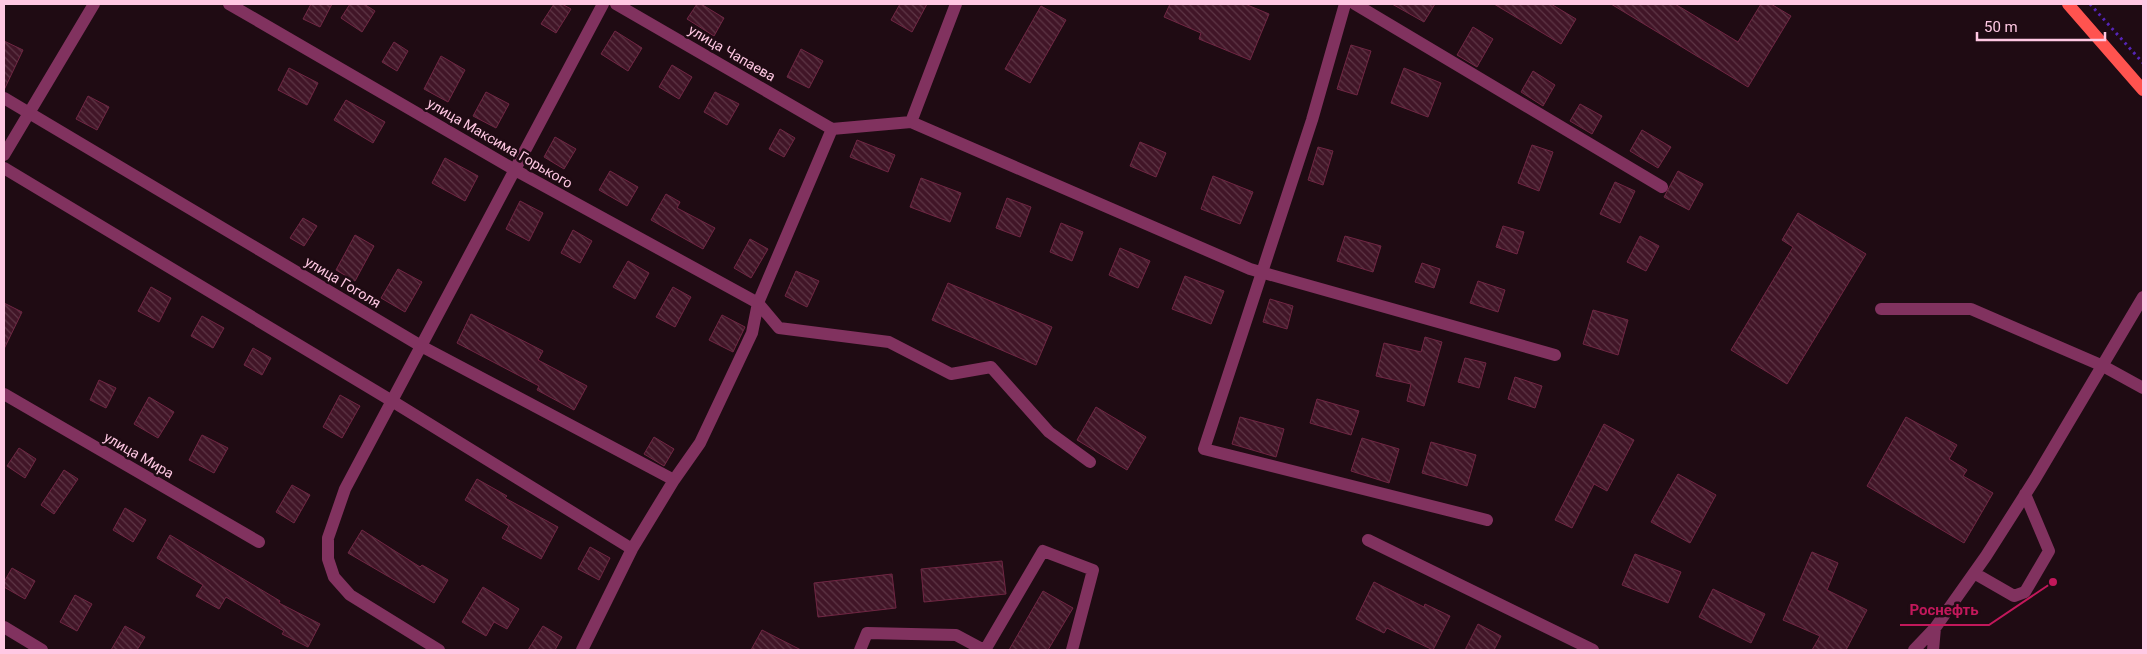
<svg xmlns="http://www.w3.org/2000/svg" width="2147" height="654" viewBox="0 0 2147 654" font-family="Roboto,sans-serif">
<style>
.building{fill:url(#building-back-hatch);stroke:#6f2643}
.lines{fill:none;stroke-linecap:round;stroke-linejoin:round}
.path{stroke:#5525b7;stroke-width:3;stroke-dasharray:2.5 4;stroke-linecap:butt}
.minor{stroke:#81325f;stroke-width:12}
.major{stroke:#ff534f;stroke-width:12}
.labels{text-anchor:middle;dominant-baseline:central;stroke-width:5;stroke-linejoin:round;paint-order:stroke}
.street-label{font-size:14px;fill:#ffc8e3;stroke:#1f0b13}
.leader{fill:none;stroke:#c2185b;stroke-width:2}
.callout-dot{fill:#c2185b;stroke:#1f0b13;stroke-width:2}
.callout-label{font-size:15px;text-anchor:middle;font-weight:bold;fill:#c2185b;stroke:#1f0b13;stroke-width:5;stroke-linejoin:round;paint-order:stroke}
</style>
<defs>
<pattern id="building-back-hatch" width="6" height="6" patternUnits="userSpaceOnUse" patternTransform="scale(1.25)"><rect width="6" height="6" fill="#411527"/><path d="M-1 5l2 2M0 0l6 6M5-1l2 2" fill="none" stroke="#5e3646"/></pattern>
</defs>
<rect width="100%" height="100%" fill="#1f0b13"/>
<path class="building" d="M 311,4 L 332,4 L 320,27 L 303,19 Z
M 350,4 L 364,4 L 375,11 L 362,32 L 341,18 Z
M 554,4 L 562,4 L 571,9 L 556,33 L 541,24 Z
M 697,4 L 701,4 L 724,18 L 714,36 L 687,19 Z
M 900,4 L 927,4 L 912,32 L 891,20 Z
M 1170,4 L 1245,4 L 1269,14 L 1250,60 L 1199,39 L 1201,33 L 1164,17 Z
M 1392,4 L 1435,4 L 1424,22 Z
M 1494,4 L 1551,4 L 1576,19 L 1561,44 Z
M 1611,4 L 1675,4 L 1738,42 L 1761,4 L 1771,4 L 1791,16 L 1748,87 Z
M 1041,6 L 1066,20 L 1030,83 L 1005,69 Z
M 1473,27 L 1493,39 L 1477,67 L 1457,55 Z
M 615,31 L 642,48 L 628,71 L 601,54 Z
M 4,41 L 23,50 L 4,90 Z
M 394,42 L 408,51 L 397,71 L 382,62 Z
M 1351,45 L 1371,51 L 1357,95 L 1337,89 Z
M 801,49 L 823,61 L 809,88 L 787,77 Z
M 441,56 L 465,70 L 448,102 L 424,89 Z
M 672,65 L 692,77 L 679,99 L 659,87 Z
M 289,68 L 318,83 L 307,105 L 278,90 Z
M 1404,68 L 1441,83 L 1428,117 L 1391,103 Z
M 1533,71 L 1555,85 L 1543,106 L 1521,92 Z
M 486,92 L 509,104 L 496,128 L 473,116 Z
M 715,92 L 739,104 L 727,125 L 704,112 Z
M 88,96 L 109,107 L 97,130 L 76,119 Z
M 346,100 L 385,122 L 373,143 L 334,120 Z
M 1580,104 L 1602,116 L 1592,134 L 1570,121 Z
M 780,129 L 795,138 L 784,157 L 769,149 Z
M 1642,130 L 1671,147 L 1658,168 L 1630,151 Z
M 555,137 L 576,149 L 564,169 L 544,157 Z
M 857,140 L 895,155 L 888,172 L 850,157 Z
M 1140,142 L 1166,153 L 1156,177 L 1130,166 Z
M 1532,145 L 1553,152 L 1539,191 L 1518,183 Z
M 1318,147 L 1333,151 L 1323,185 L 1308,180 Z
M 445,158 L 478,176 L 465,201 L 432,183 Z
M 610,171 L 638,187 L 627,206 L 599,190 Z
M 1678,171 L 1703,184 L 1689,210 L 1664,197 Z
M 1213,176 L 1253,192 L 1240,224 L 1201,209 Z
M 921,178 L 961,193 L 950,222 L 910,207 Z
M 1615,182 L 1635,191 L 1620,223 L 1600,214 Z
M 666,194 L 680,202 L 677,208 L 715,228 L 703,249 L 651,220 Z
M 1007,198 L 1031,207 L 1020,237 L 996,228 Z
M 520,201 L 543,213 L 529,241 L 506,229 Z
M 1798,213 L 1866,254 L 1787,384 L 1731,350 L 1793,247 L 1782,240 Z
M 303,218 L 317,226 L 304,246 L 290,238 Z
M 1061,223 L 1083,232 L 1072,261 L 1050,252 Z
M 1503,226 L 1524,232 L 1517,254 L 1496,247 Z
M 573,230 L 592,241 L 580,263 L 561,253 Z
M 355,235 L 374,246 L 355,281 L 336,270 Z
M 1345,236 L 1381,246 L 1373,272 L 1337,261 Z
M 1640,236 L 1659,246 L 1646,271 L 1627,262 Z
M 750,239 L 768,249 L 751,278 L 734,268 Z
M 1120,248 L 1150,261 L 1138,288 L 1109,275 Z
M 628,261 L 649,273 L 635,299 L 613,287 Z
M 1422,263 L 1440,269 L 1434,288 L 1415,282 Z
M 398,269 L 422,282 L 405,312 L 381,298 Z
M 796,271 L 819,281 L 807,307 L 785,296 Z
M 1185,276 L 1224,291 L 1211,324 L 1172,309 Z
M 1478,281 L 1505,290 L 1498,312 L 1470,303 Z
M 948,283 L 1052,327 L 1036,365 L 932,320 Z
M 151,287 L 171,298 L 159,322 L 138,311 Z
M 673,287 L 691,297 L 675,327 L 656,317 Z
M 1270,299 L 1293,306 L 1287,329 L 1263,322 Z
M 4,303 L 22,312 L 4,349 Z
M 1593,310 L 1628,320 L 1618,355 L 1583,344 Z
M 471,314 L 543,351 L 538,360 L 587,386 L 574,410 L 537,390 L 539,386 L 457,343 Z
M 722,315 L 745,327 L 733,352 L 709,340 Z
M 202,316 L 224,328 L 213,348 L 191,336 Z
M 1425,337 L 1442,342 L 1424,406 L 1407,401 L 1411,384 L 1376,376 L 1384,343 L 1421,352 Z
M 253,348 L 271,358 L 262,375 L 244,365 Z
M 1465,358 L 1486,363 L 1479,388 L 1458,382 Z
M 1515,377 L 1542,386 L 1535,408 L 1508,399 Z
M 99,380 L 116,388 L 106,408 L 90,400 Z
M 340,395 L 360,406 L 342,438 L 323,427 Z
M 149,397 L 174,412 L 158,438 L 134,424 Z
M 1317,399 L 1359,411 L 1351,435 L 1310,423 Z
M 1096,407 L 1146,437 L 1127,470 L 1077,440 Z
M 1240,417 L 1284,429 L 1276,457 L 1232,444 Z
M 1906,417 L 1957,445 L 1949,459 L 1967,470 L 1963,476 L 1993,493 L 1964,543 L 1867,486 Z
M 1604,424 L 1634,440 L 1607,491 L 1594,484 L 1572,528 L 1555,520 Z
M 202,435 L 228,448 L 214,473 L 189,460 Z
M 654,437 L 674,449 L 664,466 L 644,454 Z
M 1362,438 L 1399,449 L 1389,483 L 1351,471 Z
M 1431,442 L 1476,455 L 1467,486 L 1422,473 Z
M 19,448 L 36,459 L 25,478 L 7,466 Z
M 64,470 L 78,479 L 54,514 L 41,505 Z
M 1678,474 L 1716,495 L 1690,543 L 1651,522 Z
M 477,479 L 507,496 L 505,498 L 558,527 L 541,559 L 502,538 L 509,526 L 465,500 Z
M 292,485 L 310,495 L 294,523 L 276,512 Z
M 125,508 L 146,520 L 133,542 L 113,530 Z
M 362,530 L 420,567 L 422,565 L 448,580 L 434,603 L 348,553 Z
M 170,535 L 280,601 L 279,603 L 320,624 L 308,647 L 282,634 L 284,631 L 226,597 L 219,609 L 196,596 L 203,585 L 157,558 Z
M 590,547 L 610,558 L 599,580 L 578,569 Z
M 1812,552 L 1838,563 L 1827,590 L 1867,610 L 1846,650 L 1812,650 L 1820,636 L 1783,620 Z
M 1635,554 L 1681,572 L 1668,603 L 1622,585 Z
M 1002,561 L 1006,594 L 924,602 L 921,569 Z
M 12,568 L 35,581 L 25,599 L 4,587 L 4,582 Z
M 892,574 L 896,608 L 818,617 L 814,583 Z
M 1374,582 L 1424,607 L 1425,604 L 1450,616 L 1433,650 L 1387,628 L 1384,633 L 1356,619 Z
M 483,587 L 519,609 L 507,629 L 494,622 L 486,636 L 462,622 Z
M 1713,589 L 1765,614 L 1751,643 L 1699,617 Z
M 1043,591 L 1073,608 L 1048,650 L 1009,650 Z
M 75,595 L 92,604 L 77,631 L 60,622 Z
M 1478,624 L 1501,636 L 1494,650 L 1465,650 Z
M 125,626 L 145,637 L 137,650 L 111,650 Z
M 543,626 L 562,637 L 555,650 L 528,650 Z
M 762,630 L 801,650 L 751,650 Z"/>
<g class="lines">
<path class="path" d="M 2090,4 L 2143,63"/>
<path class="minor" d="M 229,4 L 515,170 L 758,303 L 779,328 L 889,342 L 951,374 L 991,367 L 1049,432 L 1090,462
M 616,4 L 832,129
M 1345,4 L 1312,120 L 1204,449 L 1487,520
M 1355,4 L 1662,187
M 4,98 L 421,346 L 674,480
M 911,122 L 1250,269 L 1555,355
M 832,129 L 911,122 L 956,4
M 4,155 L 94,4
M 4,168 L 392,401 L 632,549
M 1881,309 L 1971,309 L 2103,366 L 2143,388
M 4,394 L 259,542
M 1368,540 L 1593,650
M 1974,573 L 2014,596 L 2025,592 L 2049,551 L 2025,494
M 4,627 L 42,650
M 439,650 L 350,595 L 334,577 L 328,559 L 328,538 L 345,489 L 603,4
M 582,650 L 632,549 L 674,480 L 700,443 L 752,333 L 758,303 L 832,129
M 860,650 L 867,633 L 956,635 L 984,650
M 985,650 L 1043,551 L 1093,570 L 1072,650
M 1914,650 L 1935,628
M 1933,650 L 1935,628 L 1986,556 L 2035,479 L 2143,297"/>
<path class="major" d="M 2068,4 L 2143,90"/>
</g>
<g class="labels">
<g class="street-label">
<text transform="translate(732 53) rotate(30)">улица Чапаева</text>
<text transform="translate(500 143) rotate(30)">улица Максима Горького</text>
<text transform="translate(343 282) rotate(31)">улица Гоголя</text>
<text transform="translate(139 455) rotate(30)">улица Мира</text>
</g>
</g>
<path class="leader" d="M2053 582L1989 625H1900"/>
<circle class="callout-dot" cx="2053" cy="582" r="5"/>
<g class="callout-label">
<text x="1944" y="615">Роснефть</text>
</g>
<rect width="2147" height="654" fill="none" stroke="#ffc8e3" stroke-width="10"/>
<path d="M1977 32v8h128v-8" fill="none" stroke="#ffc8e3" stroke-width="2.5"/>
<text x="1984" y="32" font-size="15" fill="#ffc8e3" stroke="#1f0b13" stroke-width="4" paint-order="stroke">50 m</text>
</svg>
